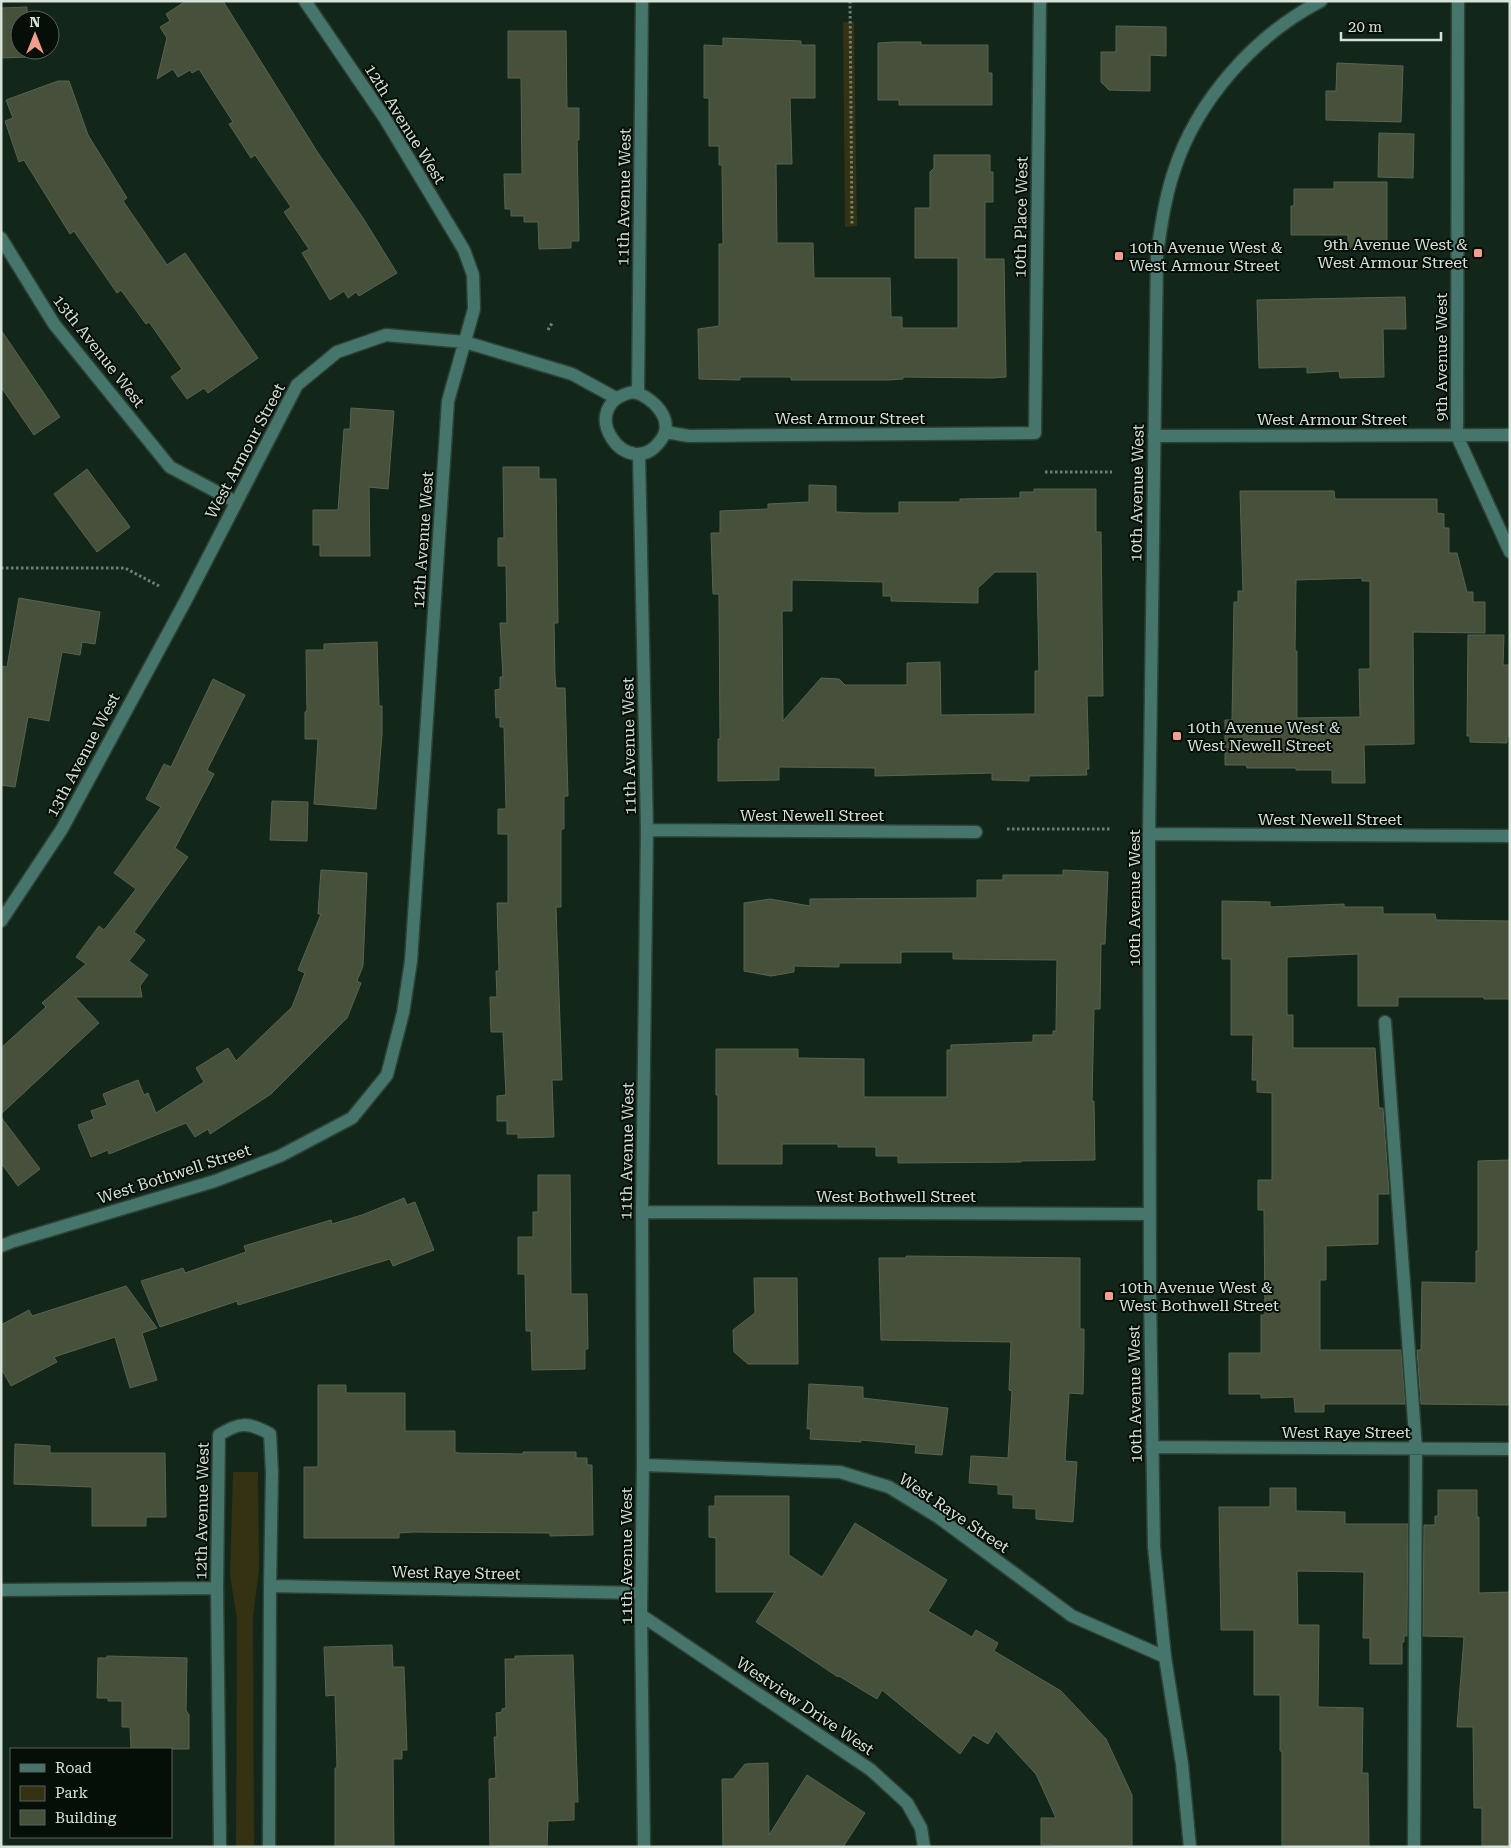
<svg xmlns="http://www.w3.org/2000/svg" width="1511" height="1848" viewBox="0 0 1511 1848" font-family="'Roboto Serif',serif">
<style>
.green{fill:#343212}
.building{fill:#46503b;stroke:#59644e;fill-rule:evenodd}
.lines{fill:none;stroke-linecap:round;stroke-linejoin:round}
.minor-casing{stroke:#2d4135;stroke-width:15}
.path{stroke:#6f7f74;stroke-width:3;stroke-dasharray:2.5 2.5;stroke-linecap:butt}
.minor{stroke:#46756b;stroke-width:12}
.poi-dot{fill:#f59d8f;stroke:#060e08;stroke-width:2}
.labels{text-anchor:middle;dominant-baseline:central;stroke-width:4;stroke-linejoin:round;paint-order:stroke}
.street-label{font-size:16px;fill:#d6e2d9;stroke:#060e08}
.poi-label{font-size:16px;fill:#d6e2d9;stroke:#060e08;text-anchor:start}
</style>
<rect width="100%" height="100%" fill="#12271a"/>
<path class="green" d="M 843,22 L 854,22 L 857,226 L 845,227 Z
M 233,1472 L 258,1472 L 259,1570 L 253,1617 L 254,1847 L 236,1847 L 237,1618 L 230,1576 Z"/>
<path class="building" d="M 186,1 L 223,1 L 318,153 L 363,218 L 397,273 L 359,296 L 356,292 L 348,298 L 344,291 L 330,300 L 302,253 L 309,249 L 284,212 L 291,207 L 255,155 L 251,158 L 229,124 L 233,122 L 199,69 L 192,73 L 190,70 L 178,77 L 173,69 L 157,79 L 167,38 L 160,27 L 170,21 L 166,14 Z
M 27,7 L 27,20 L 20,20 L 20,50 L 27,50 L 28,57 L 1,58 L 1,8 Z
M 1116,26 L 1166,27 L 1166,56 L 1150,55 L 1150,91 L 1109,90 L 1101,82 L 1101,52 L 1116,52 Z
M 508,31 L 566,31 L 567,108 L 579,108 L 579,140 L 577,140 L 579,241 L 571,241 L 571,248 L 539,249 L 538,222 L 524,222 L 524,216 L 511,216 L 511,209 L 505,209 L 504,174 L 522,174 L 521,78 L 508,78 Z
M 723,38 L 801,41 L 801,45 L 815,45 L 815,98 L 790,98 L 792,164 L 776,164 L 777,243 L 813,243 L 814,278 L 890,278 L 891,317 L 902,317 L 902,328 L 958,328 L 958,258 L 915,258 L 915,208 L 930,208 L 930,172 L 934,168 L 934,155 L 990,155 L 990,172 L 993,172 L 993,202 L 985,202 L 985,259 L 1004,259 L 1006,377 L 992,378 L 903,377 L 903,379 L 888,380 L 791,380 L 791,377 L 740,377 L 740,380 L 699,379 L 698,329 L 719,326 L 719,244 L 723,244 L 722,165 L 719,165 L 719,146 L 709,146 L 709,98 L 704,98 L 704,45 L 723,46 Z
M 893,42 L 921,42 L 921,45 L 988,45 L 988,73 L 992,73 L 992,105 L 899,105 L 899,100 L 878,100 L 878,43 Z
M 1337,63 L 1403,66 L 1401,122 L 1326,120 L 1326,91 L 1336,91 Z
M 58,81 L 69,81 L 88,135 L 127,198 L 123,201 L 167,265 L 185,253 L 258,358 L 208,393 L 204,388 L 187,399 L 171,377 L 182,369 L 149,322 L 146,324 L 121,290 L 117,293 L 74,231 L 70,234 L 24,160 L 19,162 L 5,121 L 13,118 L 6,100 Z
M 1379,133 L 1414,134 L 1413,178 L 1378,177 Z
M 1334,182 L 1387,182 L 1387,249 L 1348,249 L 1348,235 L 1291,235 L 1291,206 L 1294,206 L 1294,189 L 1334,189 Z
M 1405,297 L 1406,329 L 1383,329 L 1384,377 L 1340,378 L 1339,371 L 1307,373 L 1307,367 L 1259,368 L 1257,300 Z
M 1,330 L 60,417 L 34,435 L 1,387 Z
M 351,408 L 394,411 L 388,489 L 369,487 L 370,556 L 320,556 L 320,545 L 313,545 L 313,510 L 338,510 L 344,429 L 350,429 Z
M 503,467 L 539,467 L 539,479 L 556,479 L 558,623 L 554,623 L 555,676 L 556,688 L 565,688 L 568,796 L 564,796 L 564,829 L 561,829 L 561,907 L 556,907 L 562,1080 L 552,1080 L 554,1137 L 518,1138 L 518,1134 L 507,1134 L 507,1121 L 497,1121 L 497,1096 L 506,1095 L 503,1032 L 491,1032 L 490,997 L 497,997 L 496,971 L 499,971 L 497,903 L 508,903 L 508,834 L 498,834 L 498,809 L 506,809 L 504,727 L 500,727 L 500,717 L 496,718 L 495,690 L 500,689 L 500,677 L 503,677 L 500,623 L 507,623 L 506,566 L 498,566 L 498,538 L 504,538 Z
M 87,469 L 130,527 L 97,552 L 54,494 Z
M 809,485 L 836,486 L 836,512 L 863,513 L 899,513 L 899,502 L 960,502 L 960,499 L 1020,498 L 1020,492 L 1034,492 L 1034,489 L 1096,489 L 1096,532 L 1101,532 L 1103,696 L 1087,696 L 1089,769 L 1086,769 L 1087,775 L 1029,776 L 1029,781 L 992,780 L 992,773 L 875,776 L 875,768 L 779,767 L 779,780 L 718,781 L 718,739 L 720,739 L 719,594 L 713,594 L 711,533 L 720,533 L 720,511 L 768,509 L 768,504 L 809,502 ZM 995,572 L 1037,572 L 1039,671 L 1035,671 L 1035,714 L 941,715 L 940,662 L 907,663 L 907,685 L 845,685 L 839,679 L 821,678 L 783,721 L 782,611 L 792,611 L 792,580 L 883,582 L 883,596 L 891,596 L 891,601 L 978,603 L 978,588 Z
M 1240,491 L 1334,491 L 1335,499 L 1437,499 L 1437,513 L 1444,514 L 1444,528 L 1449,528 L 1449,553 L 1457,553 L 1467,592 L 1473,592 L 1473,602 L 1485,602 L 1485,633 L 1413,632 L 1414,744 L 1364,745 L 1365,783 L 1332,783 L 1332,770 L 1296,770 L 1296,768 L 1247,768 L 1246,765 L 1225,765 L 1225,720 L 1232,720 L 1234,602 L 1238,602 L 1238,591 L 1243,591 ZM 1362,578 L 1362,581 L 1370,581 L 1370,669 L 1359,669 L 1360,717 L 1297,718 L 1297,651 L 1295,651 L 1296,580 Z
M 19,598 L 100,612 L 95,644 L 82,642 L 80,655 L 62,652 L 49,721 L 28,717 L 15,787 L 1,785 L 1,666 L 7,667 Z
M 1468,635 L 1504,635 L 1503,665 L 1510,665 L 1510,736 L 1507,736 L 1507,743 L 1470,742 L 1470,736 L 1467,736 Z
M 377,642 L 379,706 L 382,706 L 382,734 L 376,809 L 314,804 L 318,739 L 305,739 L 305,712 L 307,711 L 306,650 L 324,650 L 324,644 Z
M 213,679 L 245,695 L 207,770 L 214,774 L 175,848 L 188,857 L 134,932 L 145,940 L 129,961 L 148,975 L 140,986 L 142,997 L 75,997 L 99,1023 L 1,1114 L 1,1048 L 46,1007 L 42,1003 L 86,964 L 76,957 L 99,926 L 104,930 L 136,889 L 114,873 L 161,807 L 146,799 L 164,764 L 171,767 Z
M 272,801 L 308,802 L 307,841 L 270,840 Z
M 321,870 L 367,873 L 363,966 L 357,981 L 361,983 L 347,1018 L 271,1094 L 210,1134 L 208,1129 L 195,1137 L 186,1123 L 109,1154 L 108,1150 L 91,1157 L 78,1125 L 94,1119 L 91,1111 L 107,1105 L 103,1094 L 138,1080 L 144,1095 L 148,1093 L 156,1113 L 204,1082 L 196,1068 L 228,1048 L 236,1061 L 292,1007 L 305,973 L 298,970 L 321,914 L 318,914 Z
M 1063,870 L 1108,872 L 1105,944 L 1101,944 L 1100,1009 L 1094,1009 L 1092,1101 L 1094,1101 L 1095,1160 L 1021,1161 L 1021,1162 L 898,1163 L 898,1156 L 876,1156 L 876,1147 L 838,1147 L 838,1144 L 782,1144 L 782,1164 L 718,1164 L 718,1095 L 716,1095 L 716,1049 L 798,1049 L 798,1058 L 864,1059 L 864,1097 L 947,1097 L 947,1050 L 951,1050 L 951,1045 L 1033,1042 L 1033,1035 L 1053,1035 L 1053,1031 L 1056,1031 L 1057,960 L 953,959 L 953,952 L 901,952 L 901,963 L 839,963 L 839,967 L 794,966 L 794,972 L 771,976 L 744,971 L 744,903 L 770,899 L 810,906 L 810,899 L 977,898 L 977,880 L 1003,880 L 1003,875 L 1063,875 Z
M 1222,901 L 1270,902 L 1270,907 L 1344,904 L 1344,907 L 1383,907 L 1383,914 L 1435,914 L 1436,920 L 1510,921 L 1510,999 L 1484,999 L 1484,997 L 1398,997 L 1398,1006 L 1358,1006 L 1358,954 L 1287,957 L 1287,1015 L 1293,1015 L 1293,1048 L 1375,1048 L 1379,1108 L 1383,1108 L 1389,1194 L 1378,1194 L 1378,1244 L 1326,1246 L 1326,1280 L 1320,1280 L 1320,1350 L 1401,1350 L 1405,1404 L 1324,1404 L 1324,1412 L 1295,1412 L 1294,1397 L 1261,1398 L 1261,1394 L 1229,1394 L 1229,1353 L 1261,1353 L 1261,1315 L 1265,1315 L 1264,1210 L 1258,1210 L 1258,1180 L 1272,1180 L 1272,1093 L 1257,1092 L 1257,1080 L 1252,1080 L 1253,1035 L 1231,1035 L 1231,959 L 1222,959 Z
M 1,1117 L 40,1169 L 18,1186 L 1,1163 Z
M 1510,1160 L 1510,1405 L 1421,1404 L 1417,1350 L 1421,1350 L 1422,1282 L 1476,1283 L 1476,1251 L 1478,1251 L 1478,1161 Z
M 538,1175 L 570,1175 L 571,1294 L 587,1294 L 588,1349 L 585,1349 L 585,1369 L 532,1370 L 531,1331 L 526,1331 L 525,1274 L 518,1274 L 518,1237 L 533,1237 L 533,1212 L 538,1212 Z
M 404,1198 L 407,1205 L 415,1202 L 434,1250 L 393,1266 L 390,1259 L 238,1305 L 237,1301 L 160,1327 L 141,1281 L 183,1268 L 185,1273 L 246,1252 L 244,1246 L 331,1220 L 332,1224 L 362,1215 Z
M 906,1256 L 1080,1258 L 1080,1329 L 1084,1329 L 1084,1347 L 1083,1394 L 1069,1393 L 1065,1461 L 1077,1462 L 1073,1522 L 1036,1519 L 1036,1509 L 1013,1508 L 1013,1495 L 998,1494 L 998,1485 L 969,1483 L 971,1456 L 1008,1458 L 1012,1391 L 1009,1390 L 1011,1342 L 881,1340 L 879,1258 L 906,1258 Z
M 754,1278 L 797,1278 L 798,1364 L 748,1364 L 734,1352 L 733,1330 L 755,1313 Z
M 126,1286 L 157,1328 L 142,1333 L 157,1380 L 130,1388 L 115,1337 L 54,1357 L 57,1362 L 11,1386 L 1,1368 L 1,1325 L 29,1310 L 32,1316 Z
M 809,1384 L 863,1387 L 863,1398 L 948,1408 L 942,1455 L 915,1453 L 916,1445 L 861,1440 L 861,1442 L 810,1439 L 811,1429 L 807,1429 Z
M 318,1385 L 346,1385 L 346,1393 L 405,1393 L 405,1431 L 455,1431 L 455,1452 L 458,1453 L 523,1454 L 523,1452 L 576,1452 L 576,1458 L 587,1458 L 587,1465 L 592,1465 L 593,1535 L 550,1536 L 550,1533 L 413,1532 L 399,1533 L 399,1538 L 304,1538 L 304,1467 L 318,1467 Z
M 15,1444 L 50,1446 L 50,1453 L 165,1453 L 166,1517 L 146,1517 L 146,1526 L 92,1526 L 92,1487 L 14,1484 Z
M 1270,1488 L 1296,1488 L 1296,1511 L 1345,1512 L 1345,1524 L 1408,1524 L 1407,1636 L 1404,1636 L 1404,1642 L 1402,1642 L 1402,1664 L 1370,1664 L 1370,1638 L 1363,1638 L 1364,1572 L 1297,1571 L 1298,1625 L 1319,1625 L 1318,1707 L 1363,1708 L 1362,1773 L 1368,1773 L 1369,1847 L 1282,1847 L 1282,1751 L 1280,1751 L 1280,1695 L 1254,1695 L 1254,1630 L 1221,1630 L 1219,1507 L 1270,1507 Z
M 1438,1490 L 1477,1490 L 1477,1517 L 1479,1517 L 1479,1593 L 1510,1592 L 1510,1847 L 1482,1847 L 1482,1808 L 1474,1808 L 1473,1727 L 1457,1727 L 1464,1637 L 1423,1636 L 1424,1525 L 1435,1525 L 1435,1516 L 1438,1516 Z
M 715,1496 L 789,1496 L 789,1555 L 822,1577 L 855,1523 L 947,1580 L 928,1611 L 972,1637 L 976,1630 L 998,1643 L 994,1651 L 1061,1691 L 1106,1739 L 1132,1795 L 1132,1847 L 1051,1847 L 1051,1845 L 1041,1845 L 1041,1818 L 1056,1818 L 1036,1774 L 996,1731 L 988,1744 L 973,1735 L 960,1754 L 882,1690 L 877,1699 L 839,1676 L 838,1677 L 756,1622 L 775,1592 L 716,1592 L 716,1538 L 709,1537 L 709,1506 L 715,1506 Z
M 392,1645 L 393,1667 L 404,1667 L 407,1750 L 402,1750 L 402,1759 L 393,1759 L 394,1847 L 335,1847 L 335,1768 L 337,1768 L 335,1695 L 326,1696 L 324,1647 Z
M 573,1655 L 578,1802 L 574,1802 L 574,1820 L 548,1821 L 547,1847 L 490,1847 L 489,1779 L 496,1778 L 494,1737 L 497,1737 L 496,1713 L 502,1712 L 502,1709 L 506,1708 L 505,1659 L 515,1659 L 515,1656 Z
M 107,1656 L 187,1658 L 186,1710 L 189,1715 L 189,1749 L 131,1749 L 130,1727 L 122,1727 L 122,1701 L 108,1701 L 108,1698 L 97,1698 L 98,1658 L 107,1658 Z
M 768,1763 L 769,1835 L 807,1775 L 865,1813 L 843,1847 L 723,1847 L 722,1779 L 733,1779 L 745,1764 Z"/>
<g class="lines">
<g class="minor-casing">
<path id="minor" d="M 1458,1 L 1457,436 L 1510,552
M 1,238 L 54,324 L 170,467 L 236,502
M 633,392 C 652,396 676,420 661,440 C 628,486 572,405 633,392 Z
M 638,393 L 642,1
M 665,432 L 689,436 L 1035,433 L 1040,1
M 1154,436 L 1510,435
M 639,455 L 647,830 L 642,1212 L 643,1465 L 641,1615 L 644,1847
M 647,830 L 976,832
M 1149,834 L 1510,836
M 1,921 L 62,829 L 186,600 L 297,385 L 337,352 L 386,335 L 465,342 L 572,374 L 616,398
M 1385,1022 L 1416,1449 L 1414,1847
M 642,1212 L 1150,1214
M 1,1246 L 14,1241 L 215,1181 L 280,1156 L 352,1118 L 387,1075 L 403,1013 L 411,961 L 448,401 L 474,309 L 473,275 L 464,250 L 384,117 L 305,1
M 1152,1447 L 1510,1449
M 643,1465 L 840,1472 L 889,1487 L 938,1517 L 1072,1616 L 1165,1657
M 270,1586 L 641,1593
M 1,1590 L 217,1588
M 641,1615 L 871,1770 L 907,1803 L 921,1828 L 924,1847
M 220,1847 L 217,1588 L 219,1435 C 239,1422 249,1422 270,1434 L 272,1472 L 270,1586 L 269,1847
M 1190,1847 L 1182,1764 L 1165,1657 L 1154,1547 L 1150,1295 L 1149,834 L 1157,254 C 1161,226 1165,198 1174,171 C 1197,100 1255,35 1321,1"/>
</g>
<path class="path" d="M 850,1 L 852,226
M 548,330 L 552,323
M 1045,472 L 1112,472
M 1,568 L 125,568 L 159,586
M 1007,829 L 1111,829"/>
<use href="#minor" class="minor"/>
</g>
<g class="poi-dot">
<rect x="1473" y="248" width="10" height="10" rx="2.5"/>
<rect x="1114" y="251" width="10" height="10" rx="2.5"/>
<rect x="1172" y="731" width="10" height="10" rx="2.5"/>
<rect x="1104" y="1291" width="10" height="10" rx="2.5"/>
</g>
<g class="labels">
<g class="street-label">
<text transform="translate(405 124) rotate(58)">12th Avenue West</text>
<text transform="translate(624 197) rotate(-89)">11th Avenue West</text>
<text transform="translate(1021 217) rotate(-89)">10th Place West</text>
<text transform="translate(99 351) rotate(52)">13th Avenue West</text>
<text transform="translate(1441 357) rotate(-90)">9th Avenue West</text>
<text x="850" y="418">West Armour Street</text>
<text x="1332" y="419">West Armour Street</text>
<text transform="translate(245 451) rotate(-62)">West Armour Street</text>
<text transform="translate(1137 493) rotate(-89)">10th Avenue West</text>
<text transform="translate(423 540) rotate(-86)">12th Avenue West</text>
<text transform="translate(629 746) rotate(-91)">11th Avenue West</text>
<text transform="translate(83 755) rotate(-62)">13th Avenue West</text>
<text x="812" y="815">West Newell Street</text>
<text x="1330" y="819">West Newell Street</text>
<text transform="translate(1134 898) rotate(-90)">10th Avenue West</text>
<text transform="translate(627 1151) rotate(-89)">11th Avenue West</text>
<text transform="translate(174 1174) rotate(-18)">West Bothwell Street</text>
<text x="896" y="1196">West Bothwell Street</text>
<text transform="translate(1135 1394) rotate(-91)">10th Avenue West</text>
<text x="1346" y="1432">West Raye Street</text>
<text transform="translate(202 1511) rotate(-89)">12th Avenue West</text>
<text transform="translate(954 1513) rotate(34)">West Raye Street</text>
<text transform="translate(626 1556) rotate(-90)">11th Avenue West</text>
<text transform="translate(456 1573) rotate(1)">West Raye Street</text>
<text transform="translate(805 1706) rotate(34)">Westview Drive West</text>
</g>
<g class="poi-label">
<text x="1468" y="244" text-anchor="end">9th Avenue West &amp;<tspan x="1468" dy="18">West Armour Street</tspan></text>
<text x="1129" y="247">10th Avenue West &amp;<tspan x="1129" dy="18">West Armour Street</tspan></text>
<text x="1187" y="727">10th Avenue West &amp;<tspan x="1187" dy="18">West Newell Street</tspan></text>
<text x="1119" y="1287">10th Avenue West &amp;<tspan x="1119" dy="18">West Bothwell Street</tspan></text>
</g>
</g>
<rect width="1511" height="1848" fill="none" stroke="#d6e2d9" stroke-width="5"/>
<rect x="10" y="1748" width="162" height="90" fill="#060e08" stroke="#59635c"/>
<rect x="20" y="1764" width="25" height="8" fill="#46756b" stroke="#59635c"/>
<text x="55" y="1773" font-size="15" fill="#d6e2d9">Road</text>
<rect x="20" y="1786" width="25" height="15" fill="#343212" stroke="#59635c"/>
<text x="55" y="1798" font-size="15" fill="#d6e2d9">Park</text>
<rect x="20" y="1810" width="25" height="15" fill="#46503b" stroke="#59635c"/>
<text x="55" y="1823" font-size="15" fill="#d6e2d9">Building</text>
<g transform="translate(35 35)"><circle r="24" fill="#060e08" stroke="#59635c"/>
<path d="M0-4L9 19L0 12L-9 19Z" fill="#f59d8f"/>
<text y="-8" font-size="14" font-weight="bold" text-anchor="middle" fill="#d6e2d9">N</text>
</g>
<path d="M1341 32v8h100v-8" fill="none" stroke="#d6e2d9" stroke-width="2.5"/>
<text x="1348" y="32" font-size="15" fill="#d6e2d9" stroke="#060e08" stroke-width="4" paint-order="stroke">20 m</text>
</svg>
